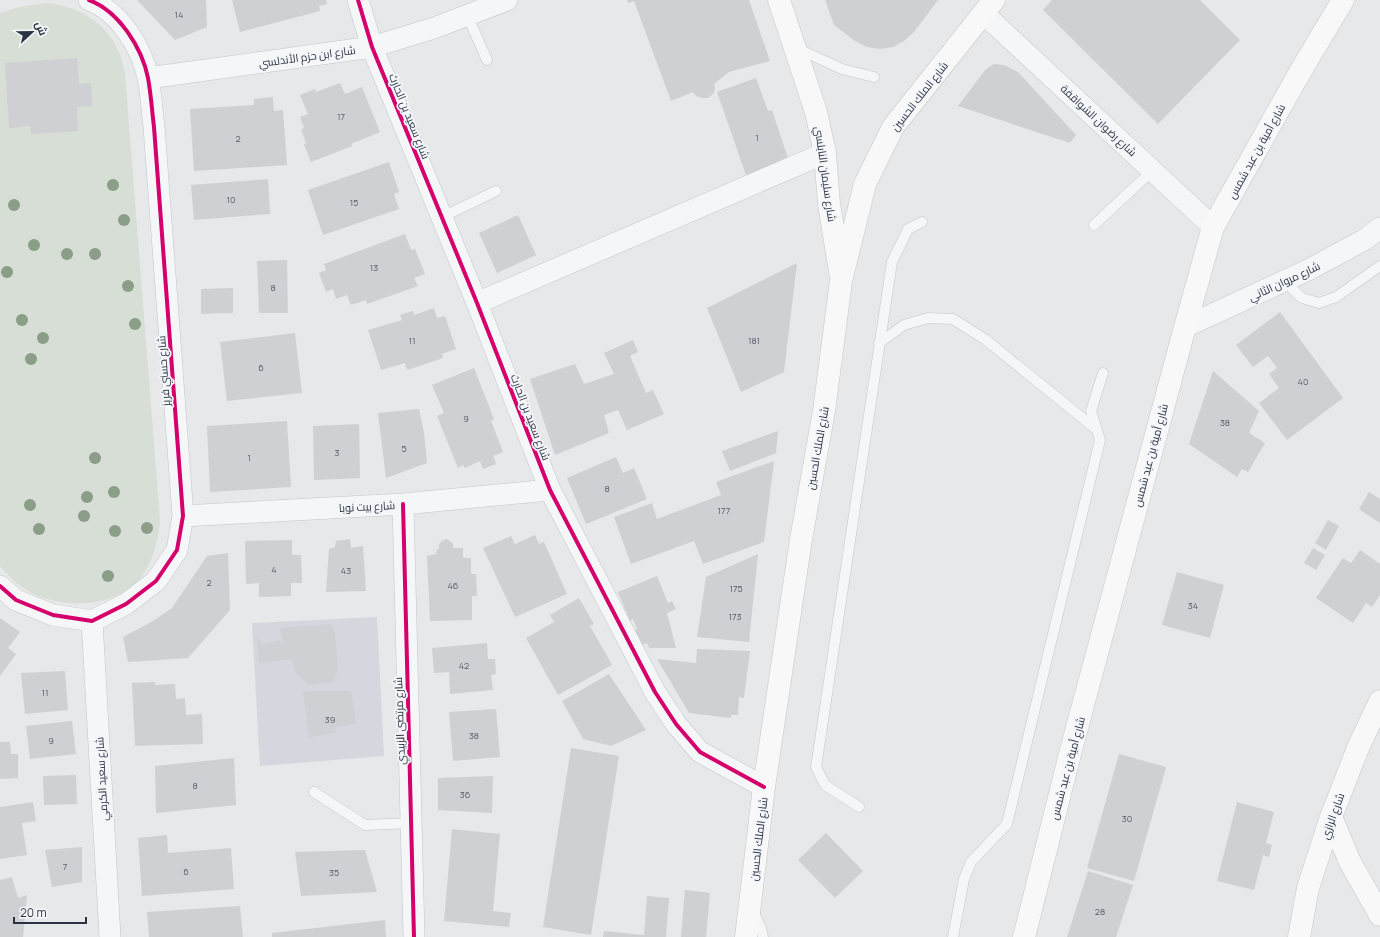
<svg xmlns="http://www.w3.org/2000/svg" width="1380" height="937" viewBox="0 0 1380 937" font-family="Manrope,Cairo,sans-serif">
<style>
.built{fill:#d4d7dd}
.green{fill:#d6ded6}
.building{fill:#ced0d3}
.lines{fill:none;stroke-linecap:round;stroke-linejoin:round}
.lane-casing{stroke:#c4c6c8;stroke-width:11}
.street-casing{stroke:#c4c6c8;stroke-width:22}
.secondary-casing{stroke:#c4c6c8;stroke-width:23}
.lane{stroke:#f5f6f7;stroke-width:10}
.street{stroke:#f5f6f7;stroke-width:21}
.secondary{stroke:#f8f8f8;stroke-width:22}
.cycleway-casing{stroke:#f4f6f9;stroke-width:6}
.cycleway{stroke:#d6006c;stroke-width:4}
.tree{fill:#8a9e88}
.labels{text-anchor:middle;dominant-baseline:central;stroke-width:3.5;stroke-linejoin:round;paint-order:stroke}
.number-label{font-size:9px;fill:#545c69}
.street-label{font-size:11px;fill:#2b3445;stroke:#f4f6f9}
</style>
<rect width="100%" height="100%" fill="#e6e8ea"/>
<path class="built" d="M 377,617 L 384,756 L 260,766 L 252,623 Z"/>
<path class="green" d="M 47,3 C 78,6 105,22 118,50 C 122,58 123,66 125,74 L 160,521 C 158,542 151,570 134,585 C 120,596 104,602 86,603 C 50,605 23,594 0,566 L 0,13 L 19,7 Z"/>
<path class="building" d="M 137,0 L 206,0 L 207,27 L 175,40 Z
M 232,0 L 326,0 L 327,4 L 319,6 L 320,11 L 240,32 Z
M 627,0 L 749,0 L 770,61 L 729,72 L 714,84 L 715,89 L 713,94 L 708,98 L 702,98 L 696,96 L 693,92 L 671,101 L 634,1 L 628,3 Z
M 825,0 L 938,0 L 914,32 L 904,41 L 893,47 L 880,49 L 867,47 L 855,41 L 834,25 Z
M 1052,0 L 1200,0 L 1240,40 L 1158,124 L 1043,10 Z
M 77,58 L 79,84 L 91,83 L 92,106 L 77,107 L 78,131 L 31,134 L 30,126 L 9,128 L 5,63 Z
M 994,64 L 1004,65 L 1018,72 L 1076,135 L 1070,143 L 958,106 L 986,69 Z
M 756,78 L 768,111 L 772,110 L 790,164 L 747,178 L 717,92 Z
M 340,83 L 345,94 L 362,87 L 380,132 L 351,144 L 352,146 L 311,162 L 304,144 L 306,143 L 301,129 L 304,128 L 300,117 L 308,114 L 300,95 L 315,89 L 316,92 Z
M 273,97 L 274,111 L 283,110 L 287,165 L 194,171 L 190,109 L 254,105 L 254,99 Z
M 389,162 L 399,192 L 394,194 L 399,209 L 323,235 L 308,190 Z
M 268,179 L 270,214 L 194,220 L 191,185 Z
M 518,215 L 536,255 L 497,273 L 479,233 Z
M 405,234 L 411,250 L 415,249 L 425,274 L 414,278 L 418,286 L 367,304 L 366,300 L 351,305 L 347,295 L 336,299 L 333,289 L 326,292 L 319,273 L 326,270 L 324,264 Z
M 287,260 L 288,313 L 259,313 L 257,261 Z
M 797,263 L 784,372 L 741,392 L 707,308 Z
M 233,288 L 233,313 L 201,314 L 201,289 Z
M 434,308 L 437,318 L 445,316 L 456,349 L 442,354 L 443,358 L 407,370 L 405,363 L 381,370 L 368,330 L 402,320 L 400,315 L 413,311 L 414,315 Z
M 1280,312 L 1343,398 L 1287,440 L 1259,403 L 1279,388 L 1269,374 L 1277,368 L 1268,356 L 1253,367 L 1236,345 Z
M 295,333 L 302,393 L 227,401 L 220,342 Z
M 633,340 L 638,352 L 630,356 L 646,393 L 653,390 L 664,414 L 627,430 L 618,410 L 604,415 L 609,433 L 555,455 L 530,379 L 575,364 L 584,384 L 614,374 L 604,353 Z
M 474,368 L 494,419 L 491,421 L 503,452 L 493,456 L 496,464 L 483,469 L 480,461 L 465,468 L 463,465 L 458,468 L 437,416 L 444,413 L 432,385 Z
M 1213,371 L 1259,411 L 1249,433 L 1265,443 L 1248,472 L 1242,469 L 1237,477 L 1189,444 Z
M 419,409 L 424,433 L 427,463 L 386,478 L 378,413 Z
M 287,421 L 291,487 L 210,492 L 207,426 Z
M 359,424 L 360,478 L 314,480 L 313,426 Z
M 778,431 L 776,453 L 730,471 L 722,451 Z
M 616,457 L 623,473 L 634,468 L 647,499 L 586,524 L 567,478 Z
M 774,461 L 764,542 L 703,564 L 694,541 L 631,564 L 614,517 L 652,503 L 657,519 L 721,495 L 716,482 Z
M 1369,492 L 1380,499 L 1380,523 L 1359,509 Z
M 1328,520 L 1339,526 L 1326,550 L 1315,543 Z
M 535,535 L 539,544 L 544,542 L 567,594 L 515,617 L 483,548 L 511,536 L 515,544 Z
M 350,539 L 351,548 L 363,546 L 366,591 L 326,592 L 329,549 L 335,547 L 336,541 Z
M 446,539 L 450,541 L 453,544 L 453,548 L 463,548 L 463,558 L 471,558 L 471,574 L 476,574 L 477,596 L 472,596 L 472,620 L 430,621 L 427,556 L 436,554 L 437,549 L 439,549 L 439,544 L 442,541 Z
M 292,540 L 292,555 L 301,555 L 302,583 L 291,583 L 291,596 L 259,597 L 259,583 L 246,584 L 245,541 Z
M 1313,548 L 1325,555 L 1316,570 L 1304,563 Z
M 1360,550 L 1380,564 L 1380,595 L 1372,607 L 1366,603 L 1353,623 L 1316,598 L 1343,558 L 1351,563 Z
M 228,553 L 230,610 L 188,658 L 128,662 L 123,637 L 153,621 L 172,608 L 207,556 Z
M 758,554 L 749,642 L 697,637 L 706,577 Z
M 1177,572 L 1224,585 L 1210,638 L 1162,625 Z
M 657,576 L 668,603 L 672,601 L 676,609 L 667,613 L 676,648 L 649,648 L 647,643 L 641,645 L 635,630 L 637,629 L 633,619 L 630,621 L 618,592 Z
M 579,598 L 594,624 L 590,626 L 612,665 L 558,695 L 526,638 L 554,622 L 550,615 Z
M 0,618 L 20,632 L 8,648 L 16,654 L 0,676 Z
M 331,624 L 335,633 L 338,670 L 333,682 L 308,685 L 295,671 L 292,659 L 259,663 L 257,637 L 263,645 L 278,640 L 284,645 L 280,628 Z
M 487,643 L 488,659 L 495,659 L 496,674 L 491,675 L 493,690 L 450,694 L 449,672 L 434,673 L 432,648 Z
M 697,649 L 750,651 L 744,698 L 739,697 L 738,715 L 731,715 L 731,718 L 689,713 L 657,659 L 696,663 Z
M 65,671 L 68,710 L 25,714 L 21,673 Z
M 609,674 L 646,730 L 611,746 L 583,739 L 562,701 Z
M 155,682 L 155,685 L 175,684 L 176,699 L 185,698 L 186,715 L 202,714 L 203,744 L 135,746 L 132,683 Z
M 316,691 L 351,691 L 356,724 L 335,727 L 336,732 L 309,738 L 303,692 Z
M 496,709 L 500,757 L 453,761 L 449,712 Z
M 72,721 L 76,754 L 30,759 L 26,726 Z
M 0,742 L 10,742 L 11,754 L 18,754 L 18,778 L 0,779 Z
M 571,748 L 619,756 L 591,935 L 543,927 Z
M 1119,754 L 1166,767 L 1134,881 L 1087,868 Z
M 234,758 L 236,805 L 156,813 L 155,766 Z
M 76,775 L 77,804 L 44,805 L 43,776 Z
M 493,776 L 492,813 L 438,810 L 438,778 Z
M 33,802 L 36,821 L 22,823 L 27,855 L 0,859 L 0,807 Z
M 1237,802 L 1274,812 L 1266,843 L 1272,845 L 1269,857 L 1263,855 L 1254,890 L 1217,881 Z
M 452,829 L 500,834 L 493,911 L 511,913 L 509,927 L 444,921 Z
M 826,833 L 863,871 L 835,898 L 798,860 Z
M 167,835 L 168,853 L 231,848 L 234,889 L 142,896 L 138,838 Z
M 82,847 L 82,882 L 52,887 L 45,850 Z
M 365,850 L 377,892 L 301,896 L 295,852 Z
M 1088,871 L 1133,885 L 1116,937 L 1067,937 Z
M 12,877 L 18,898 L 27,895 L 23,937 L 0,937 L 0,880 Z
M 685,890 L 710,893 L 706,937 L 681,937 Z
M 647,896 L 669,898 L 666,937 L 603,937 L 604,931 L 644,935 Z
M 240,906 L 243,937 L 149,937 L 147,912 Z
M 385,920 L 386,937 L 272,937 L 272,933 Z"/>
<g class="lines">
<g class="lane-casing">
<path id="lane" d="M 467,15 L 487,60
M 796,48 L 842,69 L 874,77
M 442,217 L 496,191
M 1094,225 L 1153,170
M 1284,281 L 1302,298 L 1319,303 L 1336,297 L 1380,266
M 879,343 L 904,325 L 928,318 L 953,319 L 986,340 L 1096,429
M 314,792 L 365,825 L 411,823
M 859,807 L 825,785 L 816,767 L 892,262 L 908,229 L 922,222
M 753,911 L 761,928 L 763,937
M 953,937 L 964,879 L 971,862 L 1007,824 L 1100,440 L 1091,411 L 1103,373"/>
</g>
<g class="street-casing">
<path id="street" d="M 358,0 L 372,47 L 477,303 L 550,490 L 655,692 L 676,724 L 700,752 L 764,787
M 984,14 L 1213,227
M 148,78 L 372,47 L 434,28 L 507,0
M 477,303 L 825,153
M 1185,327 L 1308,270 L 1364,240 L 1380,228
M 403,504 L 414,937
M 183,516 L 403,504 L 550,490
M 0,586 L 16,600 L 53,615 L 92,621 L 126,604 L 156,581 L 177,550 L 183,516 L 154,127 C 152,111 151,94 148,78 C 142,48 119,11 89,0
M 92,621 L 110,937"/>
</g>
<g class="secondary-casing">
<path id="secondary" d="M 779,0 L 816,112 L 825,153 L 829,204 L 840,272
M 1331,817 L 1350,862 L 1380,915
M 746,937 L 764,787 L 801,539 L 824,411 L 841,281 L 865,184 L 893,127 L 994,0
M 1024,937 L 1071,750 L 1185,327 L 1213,227 L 1300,72 L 1343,0
M 1299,937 L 1308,888 L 1331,817 L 1358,748 L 1380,701"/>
</g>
<use href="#lane" class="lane"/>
<use href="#street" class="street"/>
<use href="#secondary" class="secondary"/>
<g class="cycleway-casing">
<path id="cycleway" d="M 358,0 L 372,47 L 477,303 L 550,490 L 655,692 L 676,724 L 700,752 L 764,787
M 403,504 L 414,937
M 0,586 L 16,600 L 53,615 L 92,621 L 126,604 L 156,581 L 177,550 L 183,516 L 154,127 C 152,111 151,94 148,78 C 142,48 119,11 89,0"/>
</g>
<use href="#cycleway" class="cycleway"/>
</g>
<g class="tree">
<circle cx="113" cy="185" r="6"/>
<circle cx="14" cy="205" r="6"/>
<circle cx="124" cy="220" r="6"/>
<circle cx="34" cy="245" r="6"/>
<circle cx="67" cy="254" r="6"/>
<circle cx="95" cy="254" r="6"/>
<circle cx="7" cy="272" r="6"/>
<circle cx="128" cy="286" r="6"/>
<circle cx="22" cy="320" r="6"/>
<circle cx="135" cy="324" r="6"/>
<circle cx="43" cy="338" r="6"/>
<circle cx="31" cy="359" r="6"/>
<circle cx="95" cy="458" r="6"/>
<circle cx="114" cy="492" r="6"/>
<circle cx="87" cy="497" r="6"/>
<circle cx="30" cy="505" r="6"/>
<circle cx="84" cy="516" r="6"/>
<circle cx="147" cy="528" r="6"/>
<circle cx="39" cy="529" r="6"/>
<circle cx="115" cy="531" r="6"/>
<circle cx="108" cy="576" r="6"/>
</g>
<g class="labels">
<g class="number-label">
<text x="179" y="14">14</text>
<text x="341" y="116">17</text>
<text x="757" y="137">1</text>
<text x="238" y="138">2</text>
<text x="231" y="199">10</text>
<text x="354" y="202">15</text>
<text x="374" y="267">13</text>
<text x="273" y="287">8</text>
<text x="412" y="340">11</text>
<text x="754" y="340">181</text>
<text x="261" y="367">6</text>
<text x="1303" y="381">40</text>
<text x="466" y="418">9</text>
<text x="1225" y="422">38</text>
<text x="404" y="448">5</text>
<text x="337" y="452">3</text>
<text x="249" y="457">1</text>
<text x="607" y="488">8</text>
<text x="724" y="510">177</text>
<text x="274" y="569">4</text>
<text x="346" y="570">43</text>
<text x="209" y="582">2</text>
<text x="453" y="585">46</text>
<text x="736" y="588">175</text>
<text x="1193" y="605">34</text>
<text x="735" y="616">173</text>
<text x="464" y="665">42</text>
<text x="45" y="692">11</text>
<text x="330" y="719">39</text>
<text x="474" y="735">38</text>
<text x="51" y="740">9</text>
<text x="195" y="785">8</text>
<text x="465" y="794">36</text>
<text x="1127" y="818">30</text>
<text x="65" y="866">7</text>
<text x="186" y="871">6</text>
<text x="334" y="872">35</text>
<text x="1100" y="911">28</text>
</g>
<g class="street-label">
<text transform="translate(307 56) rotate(-8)">شارع ابن حزم الأندلسي</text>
<text transform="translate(919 96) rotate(-52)">شارع الملك الحسين</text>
<text transform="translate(410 116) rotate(68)">شارع سعيد بن الحارث</text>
<text transform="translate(1099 120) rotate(43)">شارع رضوان الشواقفة</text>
<text transform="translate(1256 151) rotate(-61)">شارع أمية بن عبد شمس</text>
<text transform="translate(826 174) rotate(82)">شارع سليمان النابلسي</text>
<text transform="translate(1284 281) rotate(-25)">شارع مروان الثاني</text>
<text transform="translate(163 371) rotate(-94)">شارع حسني فريز</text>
<text transform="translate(531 417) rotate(69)">شارع سعيد بن الحارث</text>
<text transform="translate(817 448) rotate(-80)">شارع الملك الحسين</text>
<text transform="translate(1150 455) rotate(-75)">شارع أمية بن عبد شمس</text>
<text transform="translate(367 506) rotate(-3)">شارع بيت نوبا</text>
<text transform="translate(399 721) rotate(-92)">شارع مرتضى الزبيدي</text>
<text transform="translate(1067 768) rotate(-75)">شارع أمية بن عبد شمس</text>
<text transform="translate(101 779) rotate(-93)">شارع سعيد الكرمي</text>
<text transform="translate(1332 816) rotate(-70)">شارع الرازي</text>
<text transform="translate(758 839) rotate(-83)">شارع الملك الحسين</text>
</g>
</g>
<g transform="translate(32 32) rotate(68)" stroke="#f4f6f9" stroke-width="3" paint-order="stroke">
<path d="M0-3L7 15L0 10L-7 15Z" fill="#2b3445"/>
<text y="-6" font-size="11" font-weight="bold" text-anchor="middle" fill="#2b3445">ش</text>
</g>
<path d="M14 917v6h72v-6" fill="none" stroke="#2b3445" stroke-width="2"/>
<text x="20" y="917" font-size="12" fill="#2b3445" stroke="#f4f6f9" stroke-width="3" paint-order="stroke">20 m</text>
</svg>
